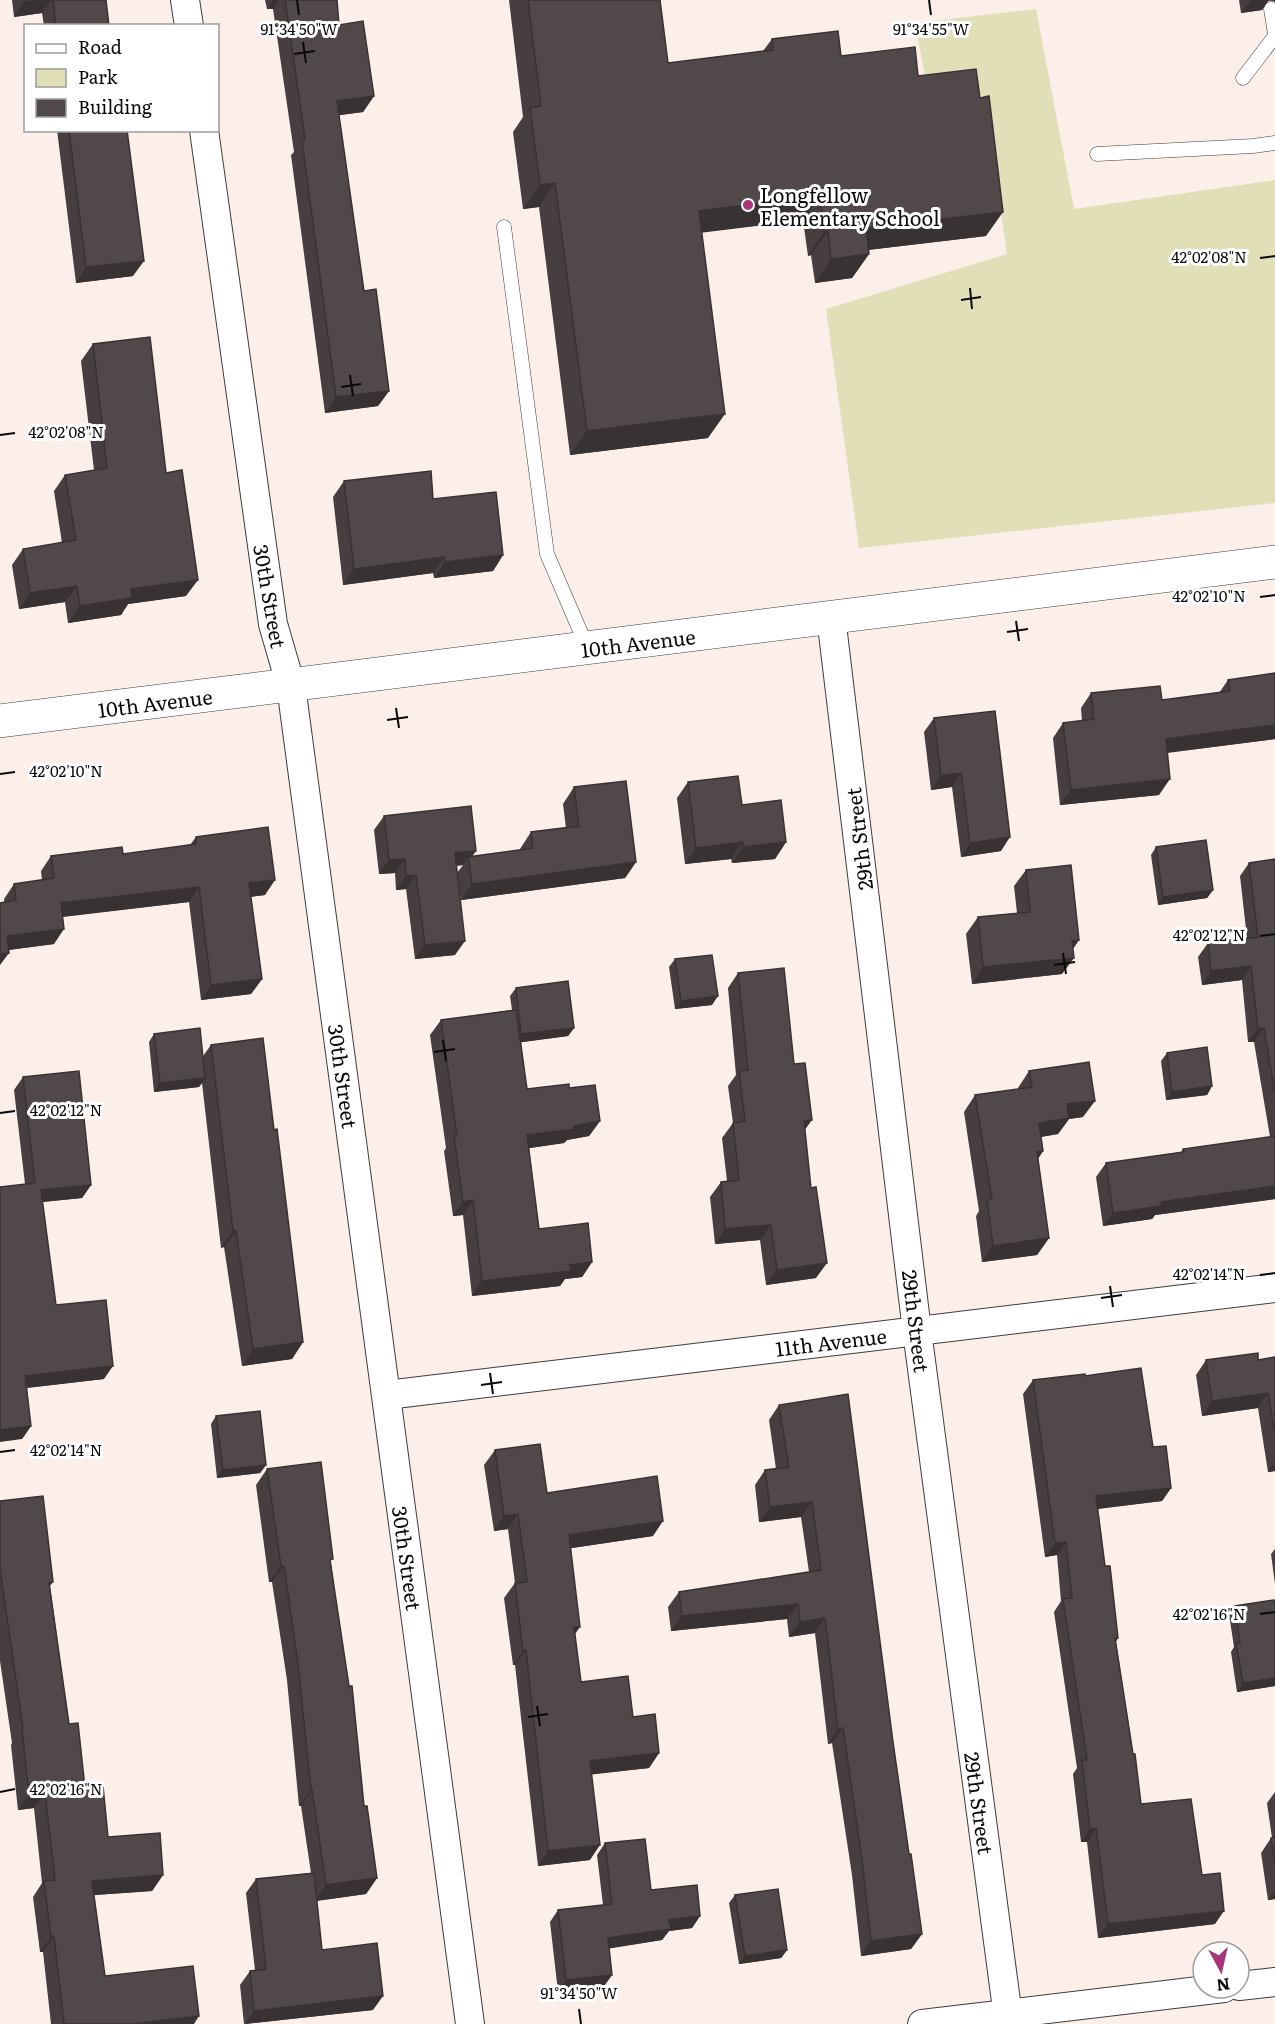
<svg xmlns="http://www.w3.org/2000/svg" width="1275" height="2024" viewBox="0 0 1275 2024" font-family="Literata,serif">
<style>
.green{fill:#e1dfb8}
.lines{fill:none;stroke-linecap:round;stroke-linejoin:round}
.service-casing{stroke:#3d3d3d;stroke-width:15}
.minor-casing{stroke:#3d3d3d;stroke-width:30}
.tertiary-casing{stroke:#3d3d3d;stroke-width:34}
.service{stroke:#fff;stroke-width:14}
.minor{stroke:#fff;stroke-width:28}
.tertiary{stroke:#fff;stroke-width:33}
.wall{fill:#463e3f;fill-rule:evenodd}
.shaded-wall{fill:#393233}
.building{fill:#514849;stroke:#393233;stroke-width:1.5}
.ticks{fill:none;stroke:#0a0a0a;stroke-width:2}
.poi-dot{fill:#a63579;stroke:#fff;stroke-width:2}
.labels{text-anchor:middle;dominant-baseline:central;stroke-width:6;stroke-linejoin:round;paint-order:stroke}
.poi-label{font-size:20px;fill:#0a0a0a;stroke:#fff;text-anchor:start}
.street-label{font-size:20px;fill:#0a0a0a;stroke:#fff}
.ticks-label{font-size:15px;text-anchor:middle;fill:#0a0a0a;stroke:#fff;stroke-width:6;stroke-linejoin:round;paint-order:stroke}
</style>
<rect width="100%" height="100%" fill="#fceee9"/>
<path class="green" d="M 1036,9 L 1074,209 L 1275,180 L 1275,503 L 859,548 L 826,309 L 1007,254 L 983,95 L 928,92 L 915,23 Z"/>
<g class="lines">
<g class="service-casing">
<path id="service" d="M 1271,9 L 1275,34
M 1243,78 L 1275,36
M 1097,154 L 1253,146 L 1275,143
M 504,227 L 547,554 L 587,647"/>
</g>
<g class="minor-casing">
<path id="minor" d="M 185,0 L 189,26
M 204,130 L 273,624 L 291,686 L 470,2024
M 831,617 L 917,1331 L 1009,2024
M 387,1395 L 1275,1288
M 1239,1986 L 1275,1982
M 922,2024 L 1224,1988"/>
</g>
<g class="tertiary-casing">
<path id="tertiary" d="M 0,721 L 1275,562"/>
</g>
<use href="#service" class="service"/>
<use href="#minor" class="minor"/>
<use href="#tertiary" class="tertiary"/>
</g>
<path class="wall" d="M 12,0 L 106,0 L 109,26 L 44,26 L 42,13 L 14,17 Z
M 265,0 L 337,0 L 339,25 L 374,96 L 363,112 L 339,115 L 364,291 L 389,391 L 378,406 L 325,413 L 291,155 L 294,152 L 273,9 L 267,9 Z
M 509,0 L 660,0 L 668,63 L 763,51 L 772,39 L 918,76 L 986,236 L 868,250 L 869,254 L 852,278 L 815,283 L 811,255 L 808,256 L 803,220 L 702,232 L 708,438 L 570,455 L 539,207 L 523,209 L 513,132 L 523,117 Z
M 1239,0 L 1275,0 L 1268,1 L 1262,10 L 1241,13 Z
M 57,130 L 127,130 L 133,276 L 76,283 Z
M 93,344 L 166,473 L 186,596 L 128,604 L 121,615 L 68,623 L 65,602 L 19,609 L 12,565 L 23,549 L 62,543 L 54,491 L 65,475 L 94,470 L 81,361 Z
M 344,481 L 433,499 L 503,555 L 493,571 L 434,578 L 433,573 L 343,585 L 333,497 Z
M 1228,680 L 1275,739 L 1167,753 L 1159,795 L 1060,805 L 1053,738 L 1063,723 L 1082,721 L 1081,708 L 1091,693 L 1162,700 L 1219,693 Z
M 934,718 L 1001,851 L 961,857 L 952,787 L 931,790 L 924,732 Z
M 688,782 L 742,805 L 786,842 L 775,859 L 732,863 L 731,859 L 685,864 L 677,798 Z
M 574,787 L 636,862 L 625,878 L 461,900 L 457,876 L 455,955 L 415,959 L 406,889 L 396,890 L 395,873 L 379,874 L 374,830 L 384,816 L 472,857 L 520,850 L 520,849 L 531,832 L 566,828 L 563,804 ZM 463,865 L 457,873 L 456,866 Z
M 196,837 L 265,895 L 251,897 L 262,979 L 251,994 L 201,1000 L 189,902 L 63,917 L 54,944 L 9,950 L 4,899 L 14,884 L 42,880 L 41,871 L 51,856 L 123,854 L 190,845 Z
M 1156,847 L 1213,890 L 1207,898 L 1158,905 L 1151,855 Z
M 1275,859 L 1275,1199 L 1155,1215 L 1152,1219 L 1103,1226 L 1096,1177 L 1106,1163 L 1181,1152 L 1183,1149 L 1270,1137 L 1254,1042 L 1248,1042 L 1242,980 L 1202,985 L 1198,957 L 1208,943 L 1247,938 L 1240,876 L 1249,863 Z
M 1026,870 L 1079,940 L 1073,949 L 1062,974 L 972,984 L 966,934 L 978,917 L 1017,913 L 1014,886 Z
M 675,959 L 712,1005 L 675,1009 L 669,967 Z
M 738,973 L 794,1064 L 805,1130 L 816,1278 L 766,1285 L 760,1240 L 715,1244 L 710,1197 L 721,1182 L 727,1181 L 722,1138 L 733,1123 L 728,1086 L 736,1075 L 728,988 Z
M 516,988 L 574,1028 L 568,1036 L 521,1042 L 527,1089 L 569,1088 L 600,1121 L 589,1136 L 567,1140 L 564,1143 L 529,1148 L 539,1229 L 592,1262 L 582,1277 L 565,1279 L 560,1286 L 472,1296 L 463,1215 L 453,1216 L 444,1151 L 446,1148 L 430,1035 L 441,1020 L 512,1010 L 510,996 Z
M 154,1034 L 203,1056 L 211,1045 L 274,1130 L 303,1342 L 292,1359 L 242,1366 L 224,1247 L 221,1248 L 202,1083 L 199,1087 L 154,1092 L 149,1042 Z
M 1167,1053 L 1212,1086 L 1207,1095 L 1166,1100 L 1161,1061 Z
M 1029,1071 L 1083,1117 L 1069,1119 L 1058,1134 L 1041,1137 L 1043,1151 L 1038,1159 L 1049,1238 L 1037,1255 L 982,1262 L 976,1216 L 979,1211 L 964,1112 L 975,1095 L 1018,1089 L 1018,1088 Z
M 23,1077 L 91,1185 L 82,1198 L 42,1202 L 56,1305 L 104,1379 L 27,1388 L 31,1426 L 22,1439 L 25,1184 L 14,1090 Z
M 1275,1357 L 1275,1471 L 1268,1472 L 1258,1408 L 1202,1416 L 1196,1375 L 1206,1360 L 1258,1360 Z
M 1085,1376 L 1153,1447 L 1171,1488 L 1162,1501 L 1098,1509 L 1105,1566 L 1118,1638 L 1116,1642 L 1141,1804 L 1202,1875 L 1215,1924 L 1098,1938 L 1087,1842 L 1081,1842 L 1073,1774 L 1077,1768 L 1054,1612 L 1061,1601 L 1057,1555 L 1045,1557 L 1023,1394 L 1033,1380 Z
M 779,1405 L 893,1742 L 909,1854 L 922,1934 L 911,1949 L 861,1956 L 852,1875 L 832,1743 L 828,1744 L 815,1633 L 789,1637 L 787,1619 L 671,1631 L 668,1607 L 679,1592 L 809,1572 L 801,1517 L 759,1522 L 755,1485 L 765,1470 L 776,1469 L 769,1420 Z
M 216,1416 L 266,1465 L 260,1473 L 217,1478 L 211,1424 Z
M 495,1450 L 547,1493 L 653,1536 L 571,1548 L 575,1634 L 581,1682 L 633,1717 L 659,1753 L 649,1768 L 591,1774 L 590,1860 L 538,1866 L 515,1665 L 513,1665 L 504,1598 L 515,1583 L 508,1529 L 494,1531 L 484,1465 Z
M 267,1469 L 331,1563 L 364,1806 L 377,1878 L 366,1894 L 317,1901 L 322,1950 L 373,2010 L 244,2024 L 240,1985 L 250,1971 L 255,1970 L 246,1893 L 256,1879 L 311,1873 L 301,1806 L 299,1806 L 287,1680 L 272,1582 L 269,1582 L 256,1485 Z
M 0,1501 L 53,1582 L 50,1586 L 69,1724 L 85,1788 L 108,1837 L 163,1875 L 152,1891 L 94,1895 L 105,1976 L 194,2024 L 51,2024 L 43,1952 L 40,1952 L 33,1897 L 42,1883 L 34,1808 L 18,1810 L 11,1745 L 12,1743 L 0,1661 Z
M 1275,1549 L 1275,1584 L 1271,1554 Z
M 1235,1606 L 1275,1686 L 1237,1692 L 1231,1652 L 1234,1647 L 1229,1614 Z
M 1275,1792 L 1275,1899 L 1268,1900 L 1261,1853 L 1271,1838 L 1272,1838 L 1267,1803 Z
M 605,1843 L 651,1890 L 700,1916 L 692,1928 L 669,1931 L 662,1940 L 609,1948 L 612,1975 L 604,1986 L 558,1992 L 550,1922 L 558,1910 L 603,1905 L 597,1855 Z
M 735,1895 L 787,1950 L 781,1958 L 739,1964 L 729,1903 Z"/>
<path class="shaded-wall" d="M 36,0 L 51,0 L 42,13 L 14,17 L 24,1 Z
M 273,0 L 279,0 L 273,9 L 267,9 Z
M 1251,0 L 1275,0 L 1275,2 L 1270,0 L 1268,1 L 1262,10 L 1241,13 Z
M 374,96 L 363,112 L 326,117 L 337,101 Z
M 555,183 L 539,207 L 523,209 L 540,185 Z
M 820,196 L 803,220 L 683,235 L 699,211 Z
M 1003,212 L 986,236 L 850,252 L 866,228 Z
M 828,231 L 811,255 L 808,256 L 824,232 Z
M 869,254 L 852,278 L 815,283 L 831,259 Z
M 144,261 L 133,276 L 76,283 L 86,267 Z
M 389,391 L 378,406 L 325,413 L 336,397 Z
M 725,414 L 708,438 L 570,455 L 587,431 Z
M 503,555 L 493,571 L 434,578 L 445,562 Z
M 444,557 L 433,573 L 343,585 L 354,569 Z
M 198,580 L 186,596 L 128,604 L 121,615 L 68,623 L 80,606 L 131,589 Z
M 77,586 L 65,602 L 19,609 L 30,593 Z
M 1275,725 L 1275,739 L 1155,754 L 1166,739 Z
M 961,773 L 952,787 L 931,790 L 941,776 Z
M 1170,779 L 1159,795 L 1060,805 L 1071,790 Z
M 1010,837 L 1001,851 L 961,857 L 970,843 Z
M 743,842 L 731,859 L 685,864 L 696,848 Z
M 786,842 L 775,859 L 732,863 L 743,847 Z
M 476,851 L 469,861 L 468,857 L 463,865 L 445,867 L 455,853 Z
M 405,859 L 395,873 L 379,874 L 389,860 Z
M 636,862 L 625,878 L 461,900 L 472,884 Z
M 416,875 L 406,889 L 396,890 L 406,876 Z
M 275,880 L 265,895 L 239,898 L 249,883 Z
M 199,887 L 189,902 L 50,918 L 61,903 Z
M 1213,890 L 1207,898 L 1158,905 L 1163,897 Z
M 64,929 L 54,944 L 0,951 L 7,936 Z
M 1079,940 L 1067,957 L 1072,941 Z
M 465,941 L 455,955 L 415,959 L 425,945 Z
M 9,953 L 0,965 L 0,954 Z
M 1074,958 L 1062,974 L 972,984 L 983,967 Z
M 1251,966 L 1242,980 L 1202,985 L 1211,971 Z
M 262,979 L 251,994 L 201,1000 L 211,985 Z
M 718,996 L 712,1005 L 675,1009 L 681,1001 Z
M 574,1028 L 568,1036 L 516,1043 L 521,1034 Z
M 1264,1028 L 1254,1042 L 1248,1042 L 1258,1029 Z
M 205,1078 L 199,1087 L 154,1092 L 160,1083 Z
M 1212,1086 L 1207,1095 L 1166,1100 L 1172,1092 Z
M 1095,1101 L 1083,1117 L 1069,1119 L 1058,1134 L 1028,1139 L 1039,1123 L 1067,1104 Z
M 812,1120 L 801,1135 L 804,1121 Z
M 600,1121 L 589,1136 L 567,1140 L 564,1143 L 517,1150 L 527,1135 Z
M 1043,1151 L 1032,1167 L 1037,1152 Z
M 91,1185 L 82,1198 L 32,1203 L 41,1190 Z
M 1275,1186 L 1275,1199 L 1155,1215 L 1152,1219 L 1103,1226 L 1113,1213 L 1161,1202 Z
M 473,1200 L 463,1215 L 453,1216 L 463,1202 Z
M 771,1225 L 760,1240 L 715,1244 L 725,1229 Z
M 233,1231 L 236,1231 L 224,1247 L 221,1248 Z
M 1049,1238 L 1037,1255 L 982,1262 L 993,1246 Z
M 592,1262 L 582,1277 L 565,1279 L 560,1286 L 472,1296 L 482,1281 L 570,1265 Z
M 827,1263 L 816,1278 L 766,1285 L 777,1270 Z
M 303,1342 L 292,1359 L 242,1366 L 253,1349 Z
M 113,1366 L 104,1379 L 16,1389 L 25,1376 Z
M 1268,1393 L 1258,1408 L 1202,1416 L 1212,1401 Z
M 31,1426 L 22,1439 L 0,1442 L 0,1430 Z
M 1275,1462 L 1275,1471 L 1268,1472 Z
M 266,1465 L 260,1473 L 217,1478 L 223,1470 Z
M 1171,1488 L 1162,1501 L 1086,1510 L 1096,1496 Z
M 812,1502 L 801,1517 L 759,1522 L 770,1507 Z
M 518,1514 L 508,1529 L 494,1531 L 504,1516 Z
M 663,1521 L 653,1536 L 559,1550 L 569,1535 Z
M 1066,1542 L 1057,1555 L 1045,1557 L 1055,1543 Z
M 281,1566 L 284,1566 L 272,1582 L 269,1582 Z
M 798,1604 L 787,1619 L 671,1631 L 682,1616 Z
M 825,1618 L 815,1633 L 789,1637 L 800,1622 Z
M 574,1627 L 580,1627 L 570,1641 Z
M 526,1650 L 515,1665 L 513,1665 L 523,1651 Z
M 1275,1678 L 1275,1686 L 1237,1692 L 1243,1683 Z
M 843,1728 L 832,1743 L 828,1744 L 838,1729 Z
M 659,1753 L 649,1768 L 579,1776 L 590,1761 Z
M 311,1790 L 312,1790 L 301,1806 L 299,1806 Z
M 45,1793 L 34,1808 L 18,1810 L 29,1795 Z
M 1096,1828 L 1087,1842 L 1081,1842 L 1090,1829 Z
M 600,1845 L 590,1860 L 538,1866 L 548,1851 Z
M 163,1875 L 152,1891 L 81,1896 L 92,1881 Z
M 377,1878 L 366,1894 L 314,1901 L 326,1885 Z
M 1275,1890 L 1275,1899 L 1268,1900 Z
M 1224,1911 L 1215,1924 L 1098,1938 L 1108,1924 Z
M 700,1916 L 692,1928 L 669,1931 L 662,1940 L 600,1950 L 608,1938 L 669,1920 Z
M 922,1934 L 911,1949 L 861,1956 L 871,1941 Z
M 54,1936 L 43,1952 L 40,1952 L 51,1937 Z
M 787,1950 L 781,1958 L 739,1964 L 745,1956 Z
M 612,1975 L 604,1986 L 558,1992 L 566,1980 Z
M 383,1996 L 373,2010 L 245,2024 L 254,2011 Z
M 199,2016 L 194,2024 L 133,2024 Z"/>
<path class="building" d="M 53,0 L 106,0 L 109,26 L 56,26 Z
M 285,0 L 337,0 L 339,25 L 363,21 L 374,96 L 337,101 L 364,291 L 376,289 L 389,391 L 336,397 L 302,140 L 305,139 Z
M 528,0 L 660,0 L 668,63 L 773,50 L 772,39 L 838,31 L 841,56 L 915,47 L 918,76 L 976,69 L 980,98 L 989,96 L 1003,212 L 866,228 L 869,254 L 831,259 L 828,231 L 824,232 L 820,196 L 699,211 L 725,414 L 587,431 L 555,183 L 540,185 L 530,108 L 541,106 Z
M 69,130 L 127,130 L 144,261 L 86,267 Z
M 150,337 L 166,473 L 182,470 L 198,580 L 131,589 L 132,598 L 80,606 L 77,586 L 30,593 L 23,549 L 76,540 L 65,475 L 107,468 L 93,344 Z
M 431,471 L 433,499 L 496,492 L 503,555 L 445,562 L 444,557 L 354,569 L 344,481 Z
M 1275,673 L 1275,725 L 1166,739 L 1170,779 L 1071,790 L 1063,723 L 1094,719 L 1091,693 L 1160,686 L 1162,700 L 1230,691 L 1228,680 Z
M 995,711 L 1010,837 L 970,843 L 961,773 L 941,776 L 934,718 Z
M 738,776 L 742,805 L 781,800 L 786,842 L 743,847 L 743,842 L 696,848 L 688,782 Z
M 626,781 L 636,862 L 472,884 L 468,857 L 533,848 L 531,832 L 579,826 L 574,787 Z
M 471,806 L 476,851 L 455,853 L 465,941 L 425,945 L 416,875 L 406,876 L 405,859 L 389,860 L 384,816 Z
M 268,827 L 275,880 L 249,883 L 262,979 L 211,985 L 199,887 L 61,903 L 64,929 L 7,936 L 9,953 L 0,954 L 0,903 L 16,900 L 14,884 L 54,878 L 51,856 L 122,847 L 123,854 L 196,844 L 196,837 Z
M 1206,840 L 1213,890 L 1163,897 L 1156,847 Z
M 1275,859 L 1275,1094 L 1264,1028 L 1258,1029 L 1251,966 L 1211,971 L 1208,943 L 1258,937 L 1249,863 Z
M 1071,865 L 1079,940 L 1072,941 L 1074,958 L 983,967 L 978,917 L 1030,912 L 1026,870 Z
M 712,955 L 718,996 L 681,1001 L 675,959 Z
M 784,968 L 794,1064 L 805,1063 L 812,1120 L 804,1121 L 811,1188 L 816,1187 L 827,1263 L 777,1270 L 771,1225 L 725,1229 L 721,1182 L 739,1180 L 733,1123 L 745,1121 L 739,1071 L 748,1070 L 738,973 Z
M 568,981 L 574,1028 L 521,1034 L 516,988 Z
M 516,1010 L 527,1089 L 569,1084 L 569,1088 L 595,1085 L 600,1121 L 574,1126 L 575,1129 L 527,1135 L 539,1229 L 588,1223 L 592,1262 L 570,1265 L 571,1271 L 482,1281 L 473,1200 L 463,1202 L 454,1136 L 457,1136 L 441,1020 Z
M 200,1028 L 205,1078 L 160,1083 L 154,1034 Z
M 263,1038 L 274,1130 L 277,1129 L 303,1342 L 253,1349 L 236,1231 L 233,1231 L 211,1045 Z
M 1207,1047 L 1212,1086 L 1172,1092 L 1167,1053 Z
M 1089,1062 L 1095,1101 L 1067,1104 L 1069,1118 L 1039,1123 L 1043,1151 L 1037,1152 L 1049,1238 L 993,1246 L 987,1200 L 992,1199 L 975,1095 L 1032,1087 L 1029,1071 Z
M 79,1071 L 91,1185 L 41,1190 L 56,1305 L 106,1300 L 113,1366 L 25,1376 L 31,1426 L 0,1430 L 0,1187 L 35,1183 L 23,1077 Z
M 1275,1136 L 1275,1186 L 1161,1202 L 1162,1206 L 1113,1213 L 1106,1163 L 1184,1152 L 1183,1149 Z
M 1258,1353 L 1258,1360 L 1275,1357 L 1275,1435 L 1268,1393 L 1212,1401 L 1206,1360 Z
M 1141,1368 L 1153,1447 L 1166,1446 L 1171,1488 L 1096,1496 L 1105,1566 L 1110,1566 L 1118,1638 L 1115,1638 L 1133,1754 L 1135,1754 L 1141,1804 L 1191,1799 L 1202,1875 L 1220,1873 L 1224,1911 L 1108,1924 L 1096,1828 L 1090,1829 L 1082,1760 L 1087,1760 L 1063,1599 L 1072,1598 L 1066,1542 L 1055,1543 L 1033,1380 L 1085,1374 L 1085,1376 Z
M 848,1394 L 893,1742 L 909,1854 L 911,1854 L 922,1934 L 871,1941 L 862,1860 L 843,1728 L 838,1729 L 825,1618 L 800,1622 L 798,1604 L 682,1616 L 679,1592 L 821,1570 L 812,1502 L 770,1507 L 765,1470 L 789,1467 L 779,1405 Z
M 260,1411 L 266,1465 L 223,1470 L 216,1416 Z
M 540,1444 L 547,1493 L 657,1476 L 663,1521 L 569,1535 L 580,1627 L 574,1627 L 581,1682 L 628,1676 L 633,1717 L 655,1714 L 659,1753 L 590,1761 L 600,1845 L 548,1851 L 526,1650 L 523,1651 L 515,1583 L 527,1582 L 518,1514 L 504,1516 L 495,1450 Z
M 321,1462 L 333,1559 L 330,1560 L 349,1686 L 352,1686 L 364,1806 L 367,1806 L 377,1878 L 326,1885 L 312,1790 L 311,1790 L 298,1664 L 284,1566 L 281,1566 L 267,1469 Z
M 43,1496 L 53,1582 L 49,1583 L 69,1724 L 78,1723 L 85,1788 L 103,1786 L 108,1837 L 160,1833 L 163,1875 L 92,1881 L 105,1976 L 193,1966 L 199,2016 L 133,2024 L 64,2024 L 54,1936 L 51,1937 L 44,1881 L 55,1880 L 45,1793 L 29,1795 L 22,1729 L 23,1729 L 0,1569 L 0,1501 Z
M 1274,1600 L 1275,1606 L 1275,1678 L 1243,1683 L 1236,1643 L 1240,1643 L 1235,1606 Z
M 1275,1837 L 1275,1864 L 1271,1838 Z
M 645,1839 L 651,1890 L 697,1885 L 700,1916 L 669,1920 L 671,1929 L 608,1938 L 612,1975 L 566,1980 L 558,1910 L 612,1904 L 605,1843 Z
M 314,1873 L 322,1950 L 377,1943 L 383,1996 L 254,2011 L 250,1971 L 266,1969 L 256,1879 Z
M 778,1889 L 787,1950 L 745,1956 L 735,1895 Z"/>
<path class="ticks" d="M 297,0 L 299,15M 929,0 L 931,15M 303,42 L 306,63M 294,54 L 315,51M 1260,258 L 1275,256M 970,288 L 972,309M 961,300 L 981,297M 350,375 L 353,396M 341,387 L 361,384M 0,435 L 15,433M 1260,597 L 1275,595M 1016,621 L 1019,641M 1007,632 L 1028,629M 396,708 L 399,728M 387,720 L 408,717M 0,774 L 15,772M 1260,936 L 1275,934M 1063,953 L 1066,974M 1054,965 L 1075,962M 443,1040 L 446,1061M 434,1052 L 455,1049M 0,1113 L 15,1111M 1260,1275 L 1275,1273M 1110,1286 L 1113,1307M 1101,1298 L 1122,1295M 490,1373 L 493,1394M 481,1385 L 502,1382M 0,1452 L 15,1450M 1260,1614 L 1275,1612M 537,1706 L 540,1726M 528,1717 L 548,1714M 0,1792 L 15,1789M 579,2009 L 581,2024"/>
<circle class="poi-dot" cx="748" cy="205" r="6"/>
<g class="labels">
<g class="poi-label">
<text x="760" y="194">Longfellow<tspan x="760" dy="23">Elementary School</tspan></text>
</g>
<g class="street-label">
<text transform="translate(271 596) rotate(80)">30th Street</text>
<text transform="translate(638 642) rotate(-7)">10th Avenue</text>
<text transform="translate(155 702) rotate(-7)">10th Avenue</text>
<text transform="translate(858 839) rotate(-97)">29th Street</text>
<text transform="translate(344 1076) rotate(82)">30th Street</text>
<text transform="translate(917 1321) rotate(83)">29th Street</text>
<text transform="translate(831 1341) rotate(-7)">11th Avenue</text>
<text transform="translate(408 1558) rotate(82)">30th Street</text>
<text transform="translate(980 1803) rotate(82)">29th Street</text>
</g>
</g>
<g class="ticks-label">
<text x="299" y="35">91°34'50"W</text>
<text x="931" y="35">91°34'55"W</text>
<text x="1209" y="263">42°02'08"N</text>
<text x="66" y="438">42°02'08"N</text>
<text x="1209" y="602">42°02'10"N</text>
<text x="66" y="777">42°02'10"N</text>
<text x="1209" y="941">42°02'12"N</text>
<text x="66" y="1116">42°02'12"N</text>
<text x="1209" y="1280">42°02'14"N</text>
<text x="66" y="1456">42°02'14"N</text>
<text x="1209" y="1620">42°02'16"N</text>
<text x="66" y="1795">42°02'16"N</text>
<text x="579" y="1999">91°34'50"W</text>
</g>
<rect x="24" y="24" width="195" height="108" fill="#ffffff" stroke="#9d9d9d" stroke-width="1.5"/>
<rect x="36" y="44" width="30" height="9" fill="#ffffff" stroke="#9d9d9d" stroke-width="1.5"/>
<text x="78" y="54" font-size="18" fill="#0a0a0a">Road</text>
<rect x="36" y="69" width="30" height="18" fill="#e1dfb8" stroke="#9d9d9d" stroke-width="1.5"/>
<text x="78" y="84" font-size="18" fill="#0a0a0a">Park</text>
<rect x="36" y="99" width="30" height="18" fill="#514849" stroke="#9d9d9d" stroke-width="1.5"/>
<text x="78" y="114" font-size="18" fill="#0a0a0a">Building</text>
<g transform="translate(1221 1970) rotate(172)"><circle r="28" fill="#ffffff" stroke="#9d9d9d" stroke-width="1.5"/>
<path d="M0-4.5L10 22L0 15L-10 22Z" fill="#a63579"/>
<text y="-9" font-size="16" font-weight="bold" text-anchor="middle" fill="#0a0a0a">N</text>
</g>
</svg>
